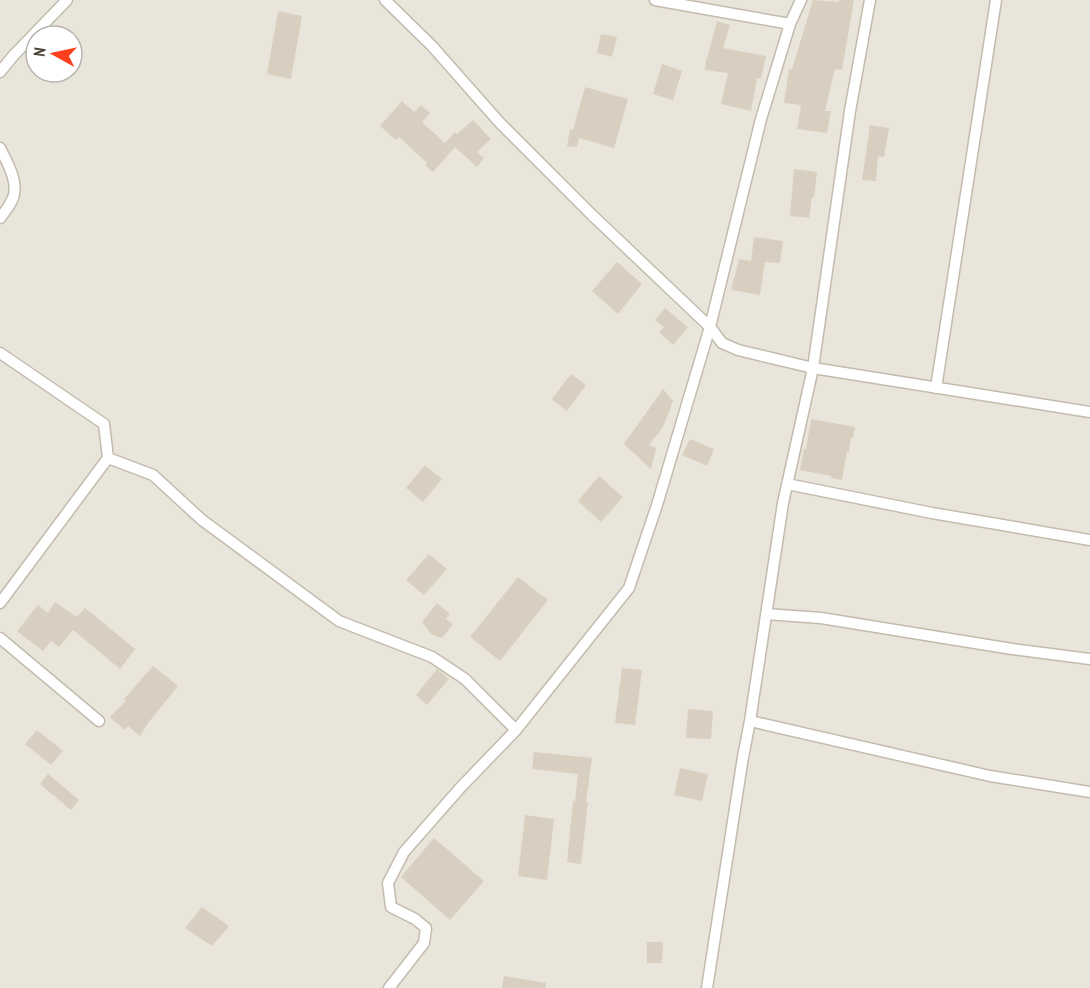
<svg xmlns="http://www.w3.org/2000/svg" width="1090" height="988" viewBox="0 0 1090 988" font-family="'PT Sans Narrow',sans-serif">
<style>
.residential{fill:#eae5da;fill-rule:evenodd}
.building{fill:#d8cfc1}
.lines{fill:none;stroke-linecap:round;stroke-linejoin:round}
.street-casing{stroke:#c2bbae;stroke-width:13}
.street{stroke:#fff;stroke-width:10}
</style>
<rect width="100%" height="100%" fill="#f6f3ec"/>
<path class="residential" d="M 0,0 L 1090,0 L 1090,988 L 0,988 ZM 36,36 L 72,36 L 72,72 L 36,72 Z"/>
<path class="building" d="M 813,0 L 839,2 L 839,0 L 854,0 L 842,70 L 835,69 L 825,111 L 831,111 L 827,133 L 797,129 L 801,105 L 784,103 L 789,69 L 792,69 Z
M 278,11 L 302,16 L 291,79 L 267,74 Z
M 717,21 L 730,25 L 723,48 L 766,56 L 761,79 L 757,78 L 751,111 L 721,104 L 728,73 L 705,70 L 706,58 L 707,59 Z
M 601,34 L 617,37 L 612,57 L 597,53 Z
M 662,64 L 682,71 L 673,100 L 653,94 Z
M 585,87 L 628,99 L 614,148 L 579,138 L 577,147 L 567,146 L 570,129 L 573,130 Z
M 402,101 L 414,112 L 421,105 L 430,113 L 422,122 L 445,143 L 455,132 L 457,134 L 473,120 L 491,139 L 477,152 L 484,158 L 477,167 L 455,147 L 433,172 L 425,165 L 427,163 L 399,137 L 396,140 L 380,126 Z
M 870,125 L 889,128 L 884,157 L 878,156 L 876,181 L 862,180 Z
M 794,169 L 817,172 L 814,197 L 812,197 L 809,218 L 790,216 Z
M 754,237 L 783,241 L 780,263 L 765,262 L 760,295 L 731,290 L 739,259 L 751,261 Z
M 617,262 L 642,284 L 618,314 L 592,291 Z
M 665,308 L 688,327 L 673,345 L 659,332 L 664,327 L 655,320 Z
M 571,374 L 586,385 L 567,411 L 552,399 Z
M 663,389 L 673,401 L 663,427 L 649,445 L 656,448 L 651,469 L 624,444 Z
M 811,419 L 855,427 L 853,438 L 851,438 L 849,452 L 847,452 L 842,480 L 831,478 L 831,476 L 800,470 L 804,449 L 806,449 Z
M 690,439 L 714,449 L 707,466 L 682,455 Z
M 425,465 L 442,479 L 423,502 L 406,488 Z
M 599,476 L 623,497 L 601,522 L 578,501 Z
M 429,554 L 447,569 L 424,595 L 406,580 Z
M 518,577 L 548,600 L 500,661 L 470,637 Z
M 55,602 L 77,617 L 85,608 L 135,649 L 120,669 L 73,630 L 59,647 L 51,641 L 43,651 L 17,631 L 38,605 L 48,613 Z
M 437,603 L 450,614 L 446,619 L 453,624 L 442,638 L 431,634 L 422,622 Z
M 153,666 L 178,686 L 148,723 L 140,736 L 128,726 L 125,730 L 110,717 L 126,701 L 124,699 Z
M 622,668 L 642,670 L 635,725 L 615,723 Z
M 437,669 L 449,679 L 427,705 L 416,695 Z
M 688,709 L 713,711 L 711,739 L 686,738 Z
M 37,730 L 63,751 L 51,765 L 25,744 Z
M 534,752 L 592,758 L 586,802 L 588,802 L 581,864 L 567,862 L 573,801 L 575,801 L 578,774 L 532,769 Z
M 680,768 L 708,774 L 702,801 L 674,795 Z
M 48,774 L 79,800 L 71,810 L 40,784 Z
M 525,815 L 554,819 L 547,880 L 518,876 Z
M 434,838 L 484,881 L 450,920 L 401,877 Z
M 202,907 L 229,926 L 212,946 L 185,928 Z
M 647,942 L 663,942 L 662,963 L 647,963 Z
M 504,976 L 546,983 L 545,988 L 502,988 Z"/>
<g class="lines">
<g class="street-casing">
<path id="street" d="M 385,0 L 432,46 L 500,123 L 592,215 L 710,327 L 722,343 L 738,350 L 813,368 L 1090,412
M 655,0 L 790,24
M 0,72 L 13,56 L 67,0
M 0,148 C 7,162 19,182 13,198 C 10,205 5,212 0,218
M 0,353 L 104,424 L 108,458 L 0,603
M 936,388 L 996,0
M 108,458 L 153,475 L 202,520 L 339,621 L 432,657 L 465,679 L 516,730
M 787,484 L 932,513 L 1090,540
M 766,614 L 821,618 L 1012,649 L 1090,659
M 0,638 L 99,721
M 750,721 L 990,776 L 1090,792
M 389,988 L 424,943 L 426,928 L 415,919 L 391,907 L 388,883 L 404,852 L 461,787 L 516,730 L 629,588 L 657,505 L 710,327 L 761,119 L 790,24 L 801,0
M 707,988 L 743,757 L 750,721 L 783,503 L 813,368 L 850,111 L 870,0"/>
</g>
<use href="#street" class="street"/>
</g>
<g transform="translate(54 54) rotate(278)"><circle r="28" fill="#ffffff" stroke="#b7b4b0" stroke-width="1.5"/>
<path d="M0-4.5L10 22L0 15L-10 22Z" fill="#fc3f1d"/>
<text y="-9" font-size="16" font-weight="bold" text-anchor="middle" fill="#4b4439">N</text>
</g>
</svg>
